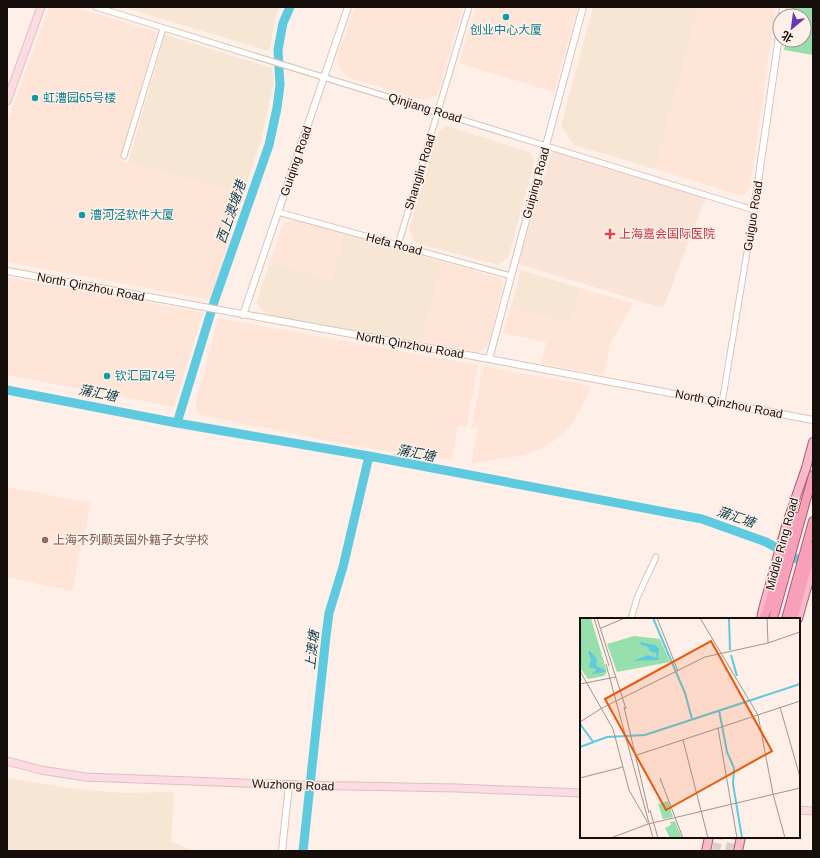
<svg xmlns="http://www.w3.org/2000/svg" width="820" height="858" viewBox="0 0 820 858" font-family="Arial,'Noto Sans SC',sans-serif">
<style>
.built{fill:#fee5d8}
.industrial{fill:#f7e6d4}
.medical{fill:#fae4d7}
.green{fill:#97dfac}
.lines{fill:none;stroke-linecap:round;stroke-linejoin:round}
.river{stroke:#5ecadf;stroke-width:9}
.trunk-tunnel{stroke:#dbcdc7;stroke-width:8;stroke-dasharray:8 4;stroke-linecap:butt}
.minor-casing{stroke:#dbc3b7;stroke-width:7}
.tertiary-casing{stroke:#dbc3b7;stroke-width:8}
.secondary-casing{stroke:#dbc3b7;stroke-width:9}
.primary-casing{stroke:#a85d71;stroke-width:10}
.trunk-casing{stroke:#a85d71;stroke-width:10}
.minor{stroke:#fff;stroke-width:5}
.tertiary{stroke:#fff;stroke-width:6}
.secondary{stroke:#fcdbe5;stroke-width:7}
.primary{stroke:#fab8cb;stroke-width:8}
.trunk{stroke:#f8a0ba;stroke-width:8}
.culture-dot{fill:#0f9aa8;stroke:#feefe8;stroke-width:1.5}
.health-dot{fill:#e0444e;stroke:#feefe8;stroke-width:1.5}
.education-dot{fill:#8d6e63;stroke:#feefe8;stroke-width:1.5}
.labels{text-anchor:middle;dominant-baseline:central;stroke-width:3;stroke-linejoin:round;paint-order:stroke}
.culture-label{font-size:12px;fill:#0d838f;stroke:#feefe8;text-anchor:start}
.street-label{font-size:12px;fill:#160e0a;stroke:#feefe8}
.health-label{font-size:12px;fill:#be3a42;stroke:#feefe8;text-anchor:start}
.education-label{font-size:12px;fill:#785e54;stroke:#feefe8;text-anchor:start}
.water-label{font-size:13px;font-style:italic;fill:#13444e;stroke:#feefe8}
.inset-river{fill:none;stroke:#5ecadf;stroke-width:2}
.inset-road{fill:none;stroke:#a1958f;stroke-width:1}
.view{fill:#e8590c;fill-opacity:0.15;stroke:#e8590c;stroke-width:2}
.inset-edge{fill:none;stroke:#160e0a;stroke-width:2}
</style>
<rect width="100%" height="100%" fill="#feefe8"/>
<path class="built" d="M 49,7 L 74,7 L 157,32 L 120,161 L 243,194 L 211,300 L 7,262 L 7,123 Z
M 355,7 L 463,7 L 437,96 L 424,100 L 346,77 L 336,60 Z
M 476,7 L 578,7 L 554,92 L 459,63 Z
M 699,7 L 776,7 L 750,189 L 742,196 L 655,169 Z
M 293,220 L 344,234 L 331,280 L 270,262 L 283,223 Z
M 443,262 L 500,278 L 504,282 L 488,345 L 479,352 L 421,342 Z
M 7,277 L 203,313 L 174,407 L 7,375 Z
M 580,288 L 633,303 L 610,344 L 604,375 L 541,364 L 546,342 L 503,333 L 511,307 L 571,322 Z
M 218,318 L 478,365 L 467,427 L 458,426 L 452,460 L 361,447 L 201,415 L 197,412 L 195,406 Z
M 483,366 L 591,386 L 584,404 L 574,420 L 563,434 L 548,445 L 525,455 L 471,464 L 478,429 L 471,428 Z
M 7,487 L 91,503 L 72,591 L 7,577 Z"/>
<path class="industrial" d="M 122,7 L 279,7 L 276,15 L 269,51 Z
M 593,7 L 699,7 L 655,169 L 574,145 L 561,126 Z
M 165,35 L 272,68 L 274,82 L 261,140 L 243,194 L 128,163 Z
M 446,126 L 530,152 L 535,160 L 508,258 L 498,265 L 416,243 L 409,230 L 439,131 Z
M 344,234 L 443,262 L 421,342 L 267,315 L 256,303 L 270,262 L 331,280 Z
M 521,270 L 580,288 L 571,323 L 511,307 Z
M 7,778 L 77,789 L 123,793 L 174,792 L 171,842 L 196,851 L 7,851 Z"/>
<path class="medical" d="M 553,150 L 706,197 L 663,308 L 518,264 Z"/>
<path class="green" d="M 792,7 L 813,7 L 813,55 L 784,50 L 786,40 L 804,40 L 804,16 L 791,16 Z"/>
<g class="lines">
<path class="river" d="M 7,390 L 177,423 L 369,456 L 702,519 L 766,542 L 808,565
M 177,423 L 215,299 L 269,145 L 277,108 L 280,85 L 278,50 L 283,23 L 290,7
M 303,851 L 326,636 L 329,613 L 343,567 L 369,456"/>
<path class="trunk-tunnel" d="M 716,851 L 719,837
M 729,851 L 732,837"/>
<g class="minor-casing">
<path id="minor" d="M 96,7 L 754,210 L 722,403
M 124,156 L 163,28
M 278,212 L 511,276
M 398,245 L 469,7
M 631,619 L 637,598 L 656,557"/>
</g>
<g class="tertiary-casing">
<path id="tertiary" d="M 782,16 L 783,7
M 754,210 L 780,29
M 7,271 L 489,359 L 813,420
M 243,315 L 348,7
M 489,359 L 583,7
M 282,851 L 289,785"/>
</g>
<g class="secondary-casing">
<path id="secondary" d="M 7,101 L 41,7
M 7,761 L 41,770 L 85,777 L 299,785 L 457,788 L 581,793
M 799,810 L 813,811"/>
</g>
<g class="primary-casing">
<path id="primary" d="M 761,619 L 763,609 L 786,526 L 806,468 L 813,442
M 798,619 L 813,566
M 706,851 L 709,837
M 738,851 L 741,837"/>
</g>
<g class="trunk-casing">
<path id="trunk" d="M 763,619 L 767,610 L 789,537 L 797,517
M 773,619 L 813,475
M 786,619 L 813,521
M 793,619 L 813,546"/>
</g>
<use href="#minor" class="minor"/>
<use href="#tertiary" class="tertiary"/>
<use href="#secondary" class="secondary"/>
<use href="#primary" class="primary"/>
<use href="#trunk" class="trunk"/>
</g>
<g class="culture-dot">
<circle cx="506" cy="17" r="4"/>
<circle cx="35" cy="98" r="4"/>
<circle cx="82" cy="215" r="4"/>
<circle cx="107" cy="376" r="4"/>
</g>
<path class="health-dot" d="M608 228h4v4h4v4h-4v4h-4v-4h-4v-4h4z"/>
<circle class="education-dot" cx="45" cy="540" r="4"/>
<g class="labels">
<g class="culture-label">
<text x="506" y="30" text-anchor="middle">创业中心大厦</text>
<text x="43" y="98">虹漕园65号楼</text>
<text x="90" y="215">漕河泾软件大厦</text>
<text x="115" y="376">钦汇园74号</text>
</g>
<g class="street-label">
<text transform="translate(425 108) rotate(17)">Qinjiang Road</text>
<text transform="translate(296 161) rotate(-71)">Guiqing Road</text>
<text transform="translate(420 172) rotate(-73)">Shanglin Road</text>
<text transform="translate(536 183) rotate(-75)">Guiping Road</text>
<text transform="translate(753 216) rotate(-81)">Guiguo Road</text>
<text transform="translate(394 244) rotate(15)">Hefa Road</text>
<text transform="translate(91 287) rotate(11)">North Qinzhou Road</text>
<text transform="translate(410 345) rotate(10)">North Qinzhou Road</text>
<text transform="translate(729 404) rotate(11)">North Qinzhou Road</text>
<text transform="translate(782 544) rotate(-75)">Middle Ring Road</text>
<text transform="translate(293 785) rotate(2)">Wuzhong Road</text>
</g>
<g class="health-label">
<text x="619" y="234">上海嘉会国际医院</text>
</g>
<g class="education-label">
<text x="53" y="540">上海不列颠英国外籍子女学校</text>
</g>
<g class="water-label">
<text transform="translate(231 212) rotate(-71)">西上澳塘港</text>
<text transform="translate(98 393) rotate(11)">蒲汇塘</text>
<text transform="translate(416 453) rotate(11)">蒲汇塘</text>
<text transform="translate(736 517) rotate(19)">蒲汇塘</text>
<text transform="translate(312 650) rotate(-84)">上澳塘</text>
</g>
</g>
<g transform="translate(580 618)">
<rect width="220" height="220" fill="#feefe8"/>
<path d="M 0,0 L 11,0 L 27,54 L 24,58 L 8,61 L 0,50 ZM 54,18 L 80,21 L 90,44 L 37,54 L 27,26 ZM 88,183 L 93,199 L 83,201 L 78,186 ZM 95,203 L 102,220 L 90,220 L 85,210 L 91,207 L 90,204 Z" fill="#97dfac"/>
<path d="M 60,24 L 75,27 L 79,31 L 78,42 L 53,43 L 68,37 L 77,40 L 76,35 L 70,33 L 67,28 L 61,27 ZM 10,33 L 17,41 L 16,48 L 25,52 L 25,54 L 12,56 L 17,51 L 9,49 L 11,41 L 8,34 Z" fill="#5ecadf"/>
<path class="inset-river" d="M 73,0 L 105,75 L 112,101M 149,0 L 150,32M 151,37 L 157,58M 139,92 L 147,134 L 154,150 L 153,166 L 162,220M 0,106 L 14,125M 0,129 L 27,119 L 65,117 L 220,66"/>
<path class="inset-road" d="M 14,0 L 29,48M 17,0 L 46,91M 77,0 L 98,53M 120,0 L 178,97 L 193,176 L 205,220M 187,0 L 188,25M 21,10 L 45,0M 26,46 L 73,220M 0,53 L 33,111 L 49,172 L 68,205M 0,66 L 36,59M 44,89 L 69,195M 200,89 L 220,159M 0,104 L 22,90 L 125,39 L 188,25 L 220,14M 138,110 L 157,220M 103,122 L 128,220M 57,137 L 220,83M 0,160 L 43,149M 80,160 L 103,220M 70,192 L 78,220M 31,220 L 68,206 L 220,170"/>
<path class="view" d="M 131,23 L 192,133 L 86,192 L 25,81 Z"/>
<rect width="220" height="220" class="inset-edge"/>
</g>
<rect width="820" height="858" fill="none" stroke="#160e0a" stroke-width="16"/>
<g transform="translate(792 28) rotate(209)"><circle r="19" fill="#feefe8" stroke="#a1958f"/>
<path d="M0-3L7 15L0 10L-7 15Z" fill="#6637ae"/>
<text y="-6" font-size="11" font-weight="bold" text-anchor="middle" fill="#160e0a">北</text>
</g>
</svg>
